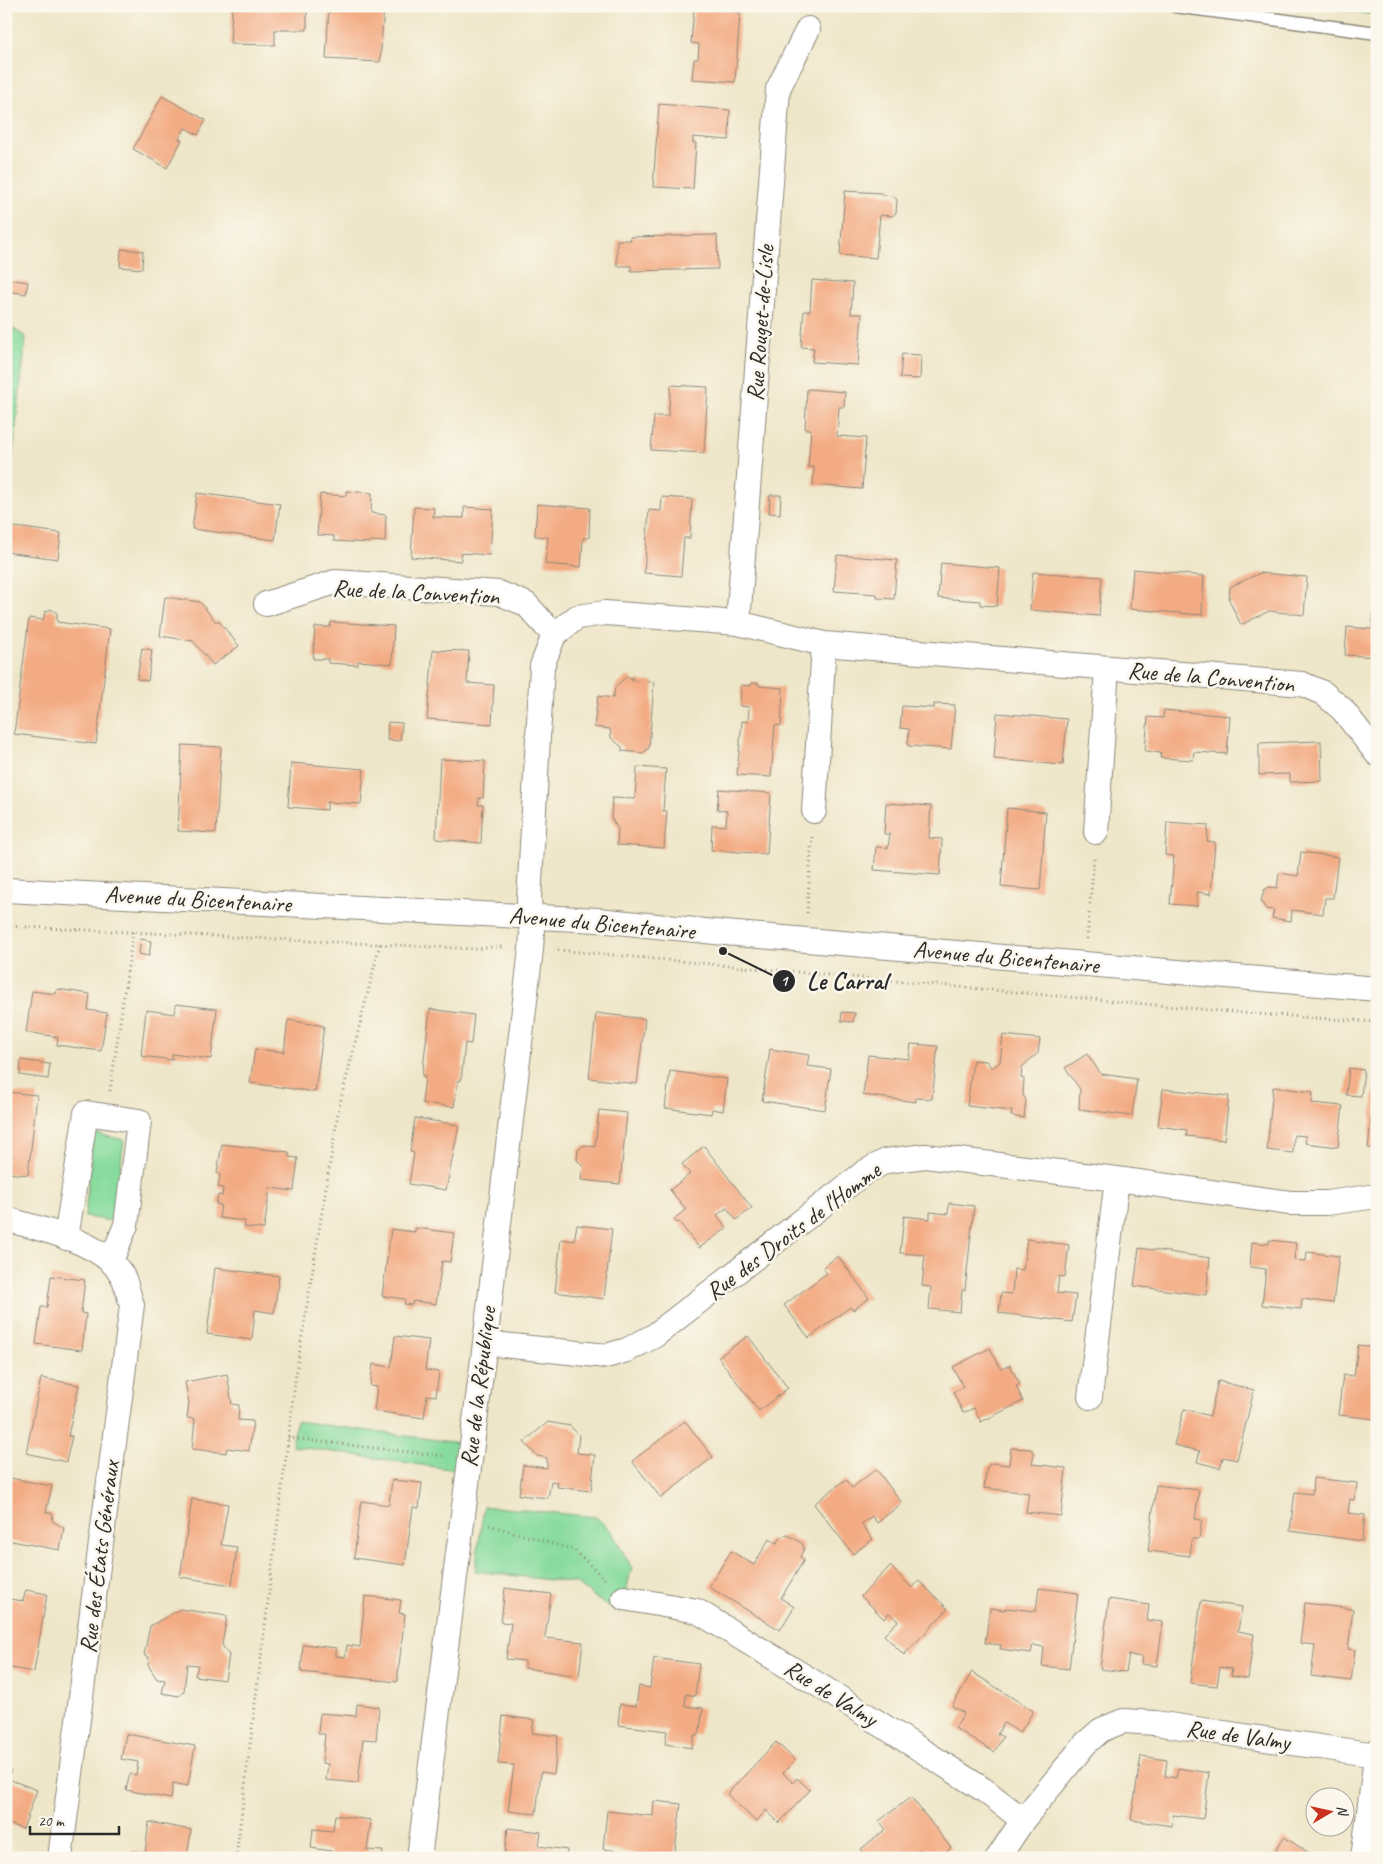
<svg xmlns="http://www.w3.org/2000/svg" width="1383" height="1864" viewBox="0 0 1383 1864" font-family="Caveat,sans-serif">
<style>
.green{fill:#87db9d;stroke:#598364}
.building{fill:#f3ab83}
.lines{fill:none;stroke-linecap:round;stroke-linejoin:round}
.lane-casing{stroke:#8c887a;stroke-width:15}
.street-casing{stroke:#8c887a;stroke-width:26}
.path{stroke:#8c887a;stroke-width:3;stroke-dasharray:1 4;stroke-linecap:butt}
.lane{stroke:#fff;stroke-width:12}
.street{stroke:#fff;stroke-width:24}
.labels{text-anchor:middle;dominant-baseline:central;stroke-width:5;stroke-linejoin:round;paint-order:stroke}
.street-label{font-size:24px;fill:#2b2b2b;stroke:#fbf7ec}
.leader{fill:none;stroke:#2b2b2b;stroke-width:2}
.callout-dot{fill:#2b2b2b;stroke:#fbf7ec;stroke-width:2}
.mark-label{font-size:15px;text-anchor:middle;font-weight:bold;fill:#fff}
.callout-label{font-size:25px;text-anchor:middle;font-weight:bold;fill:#2b2b2b;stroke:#fbf7ec;stroke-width:5;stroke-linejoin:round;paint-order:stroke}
</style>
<rect width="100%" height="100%" fill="#fbf7ec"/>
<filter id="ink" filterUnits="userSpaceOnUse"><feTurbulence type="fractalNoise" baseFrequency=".02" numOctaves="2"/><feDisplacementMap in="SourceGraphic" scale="10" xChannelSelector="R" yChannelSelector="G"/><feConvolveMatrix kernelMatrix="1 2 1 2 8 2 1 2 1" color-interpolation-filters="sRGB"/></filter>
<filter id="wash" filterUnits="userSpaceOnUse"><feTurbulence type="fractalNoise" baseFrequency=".0096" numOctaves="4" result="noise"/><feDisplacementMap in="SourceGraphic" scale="20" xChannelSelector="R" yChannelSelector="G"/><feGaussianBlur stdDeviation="1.12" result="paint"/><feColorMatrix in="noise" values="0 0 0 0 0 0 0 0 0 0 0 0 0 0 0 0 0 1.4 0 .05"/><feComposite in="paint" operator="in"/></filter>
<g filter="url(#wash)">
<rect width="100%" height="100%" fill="#eee6c8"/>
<path class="green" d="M 1311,6 L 1377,6 L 1377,15 Z
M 6,324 L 26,337 L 6,515 Z
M 93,1133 L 124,1140 L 113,1221 L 85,1217 Z
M 296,1421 L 459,1443 L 456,1470 L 292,1446 Z
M 484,1506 L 596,1517 L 611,1531 L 632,1568 L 620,1612 L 605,1605 L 576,1583 L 475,1571 Z"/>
<g id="blocks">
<path class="building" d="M 329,6 L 384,6 L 380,62 L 326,59 Z
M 702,6 L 735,6 L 734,12 L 740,12 L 735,82 L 692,79 L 694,59 L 698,59 L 699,44 L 691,43 L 694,8 L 702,9 Z
M 232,8 L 307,9 L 307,30 L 275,30 L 275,45 L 230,44 Z
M 162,96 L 206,120 L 198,135 L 185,128 L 179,139 L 182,140 L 167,168 L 133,149 Z
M 659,104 L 730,110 L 729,140 L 693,137 L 693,143 L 696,143 L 693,189 L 653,187 Z
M 845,191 L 882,193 L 882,195 L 894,196 L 897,200 L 896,213 L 892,216 L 880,215 L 876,258 L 840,255 Z
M 717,235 L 718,269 L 631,271 L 631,266 L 617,266 L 617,240 L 631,240 L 630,237 Z
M 121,249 L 143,251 L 142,269 L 120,267 Z
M 6,279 L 28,282 L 26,294 L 6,291 Z
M 812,280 L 853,283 L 851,314 L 862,314 L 858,365 L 812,362 L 814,348 L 801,347 L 804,311 L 810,311 Z
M 902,354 L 921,355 L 920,379 L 900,378 Z
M 671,385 L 708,387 L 704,453 L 651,450 L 654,416 L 668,416 Z
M 807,389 L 845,392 L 844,407 L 839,407 L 837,436 L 866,438 L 862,489 L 813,485 L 814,467 L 808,467 L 811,429 L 805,429 Z
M 346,491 L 372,493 L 371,513 L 386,515 L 385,542 L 369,541 L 369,543 L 334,541 L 334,536 L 317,535 L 320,494 L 346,496 Z
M 197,493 L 280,504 L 275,540 L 192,529 Z
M 770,495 L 781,495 L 780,514 L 769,513 Z
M 662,497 L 692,499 L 690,538 L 684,538 L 681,576 L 644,573 L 649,510 L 661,511 Z
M 537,504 L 590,508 L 589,538 L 583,538 L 583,540 L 581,567 L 545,564 L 548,537 L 535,536 Z
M 414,507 L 434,508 L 433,517 L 464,518 L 464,507 L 493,509 L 490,555 L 461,553 L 461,561 L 411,557 Z
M 7,526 L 61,533 L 58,559 L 6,552 Z
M 837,555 L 897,560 L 894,599 L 877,598 L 877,594 L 834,591 Z
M 941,563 L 1000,568 L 997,606 L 980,605 L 980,601 L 938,598 Z
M 1133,569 L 1204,576 L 1202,615 L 1130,609 Z
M 1033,572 L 1102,577 L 1099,616 L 1030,610 Z
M 1260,573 L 1307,577 L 1304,615 L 1269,611 L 1241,625 L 1229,600 L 1230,587 Z
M 165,597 L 200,602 L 216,622 L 218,620 L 239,646 L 213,665 L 193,641 L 160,636 Z
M 1374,605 L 1377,606 L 1377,657 L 1345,655 L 1347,627 L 1372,629 Z
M 51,609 L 57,613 L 57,622 L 110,629 L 96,744 L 14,734 L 29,618 L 43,620 L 45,612 Z
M 331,622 L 394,626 L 392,664 L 358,661 L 358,665 L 328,663 L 328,659 L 313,659 L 315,627 L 330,627 Z
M 142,648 L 152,650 L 148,681 L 137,679 Z
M 433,650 L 469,651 L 467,683 L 494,685 L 492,724 L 427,719 Z
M 626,677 L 633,678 L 632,681 L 654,682 L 649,748 L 643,753 L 622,751 L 622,747 L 611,738 L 610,729 L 594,727 L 598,696 L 613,698 L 615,687 Z
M 751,683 L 759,683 L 759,686 L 783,688 L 781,726 L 775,725 L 771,777 L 737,775 L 742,721 L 748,722 L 749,707 L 740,706 L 741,685 L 751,686 Z
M 934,704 L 955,705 L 951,749 L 908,746 L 909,729 L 900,728 L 902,706 L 934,708 Z
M 1164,710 L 1230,716 L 1227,754 L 1194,752 L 1193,760 L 1160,758 L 1161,753 L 1145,751 L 1148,717 L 1163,718 Z
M 997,713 L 1067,719 L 1063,765 L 994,759 Z
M 388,722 L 402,723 L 400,741 L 387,740 Z
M 1321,741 L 1322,781 L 1290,782 L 1290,774 L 1259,775 L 1259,743 Z
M 182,745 L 221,747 L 216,833 L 178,831 Z
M 440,759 L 485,761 L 483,798 L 479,798 L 478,805 L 483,805 L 481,843 L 436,839 Z
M 291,763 L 364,769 L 361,804 L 327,802 L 327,810 L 288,807 Z
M 637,767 L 666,769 L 663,811 L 667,811 L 664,848 L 617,845 L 618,829 L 611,818 L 612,798 L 635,799 Z
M 719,789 L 771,793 L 767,854 L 711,850 L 712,825 L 726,826 L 727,811 L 717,810 Z
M 886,803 L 931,806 L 929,838 L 942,839 L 940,875 L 874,870 L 876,847 L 888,848 L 890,834 L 884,834 Z
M 1007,808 L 1046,812 L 1040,890 L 1001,887 Z
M 1167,822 L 1208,825 L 1207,841 L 1215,842 L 1211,894 L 1197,892 L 1197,906 L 1170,904 L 1174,856 L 1165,855 Z
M 1301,852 L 1338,857 L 1333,898 L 1325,898 L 1323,914 L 1292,910 L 1291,921 L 1272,918 L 1274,910 L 1266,909 L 1261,902 L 1264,890 L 1269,887 L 1277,888 L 1279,873 L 1298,876 Z
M 141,939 L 151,941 L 149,956 L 139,954 Z
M 57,989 L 90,994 L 88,1010 L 107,1013 L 101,1051 L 57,1045 L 58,1037 L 26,1032 L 32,991 L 56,994 Z
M 176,1004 L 217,1009 L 211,1059 L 172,1054 L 172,1060 L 141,1056 L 146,1010 L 175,1014 Z
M 430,1009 L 474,1015 L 471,1044 L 465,1043 L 461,1081 L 458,1080 L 454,1107 L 422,1103 L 425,1076 L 422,1076 Z
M 842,1012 L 855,1013 L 853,1022 L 841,1021 Z
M 596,1013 L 645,1019 L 637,1084 L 589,1078 Z
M 288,1020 L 324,1026 L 315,1092 L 250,1083 L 255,1049 L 284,1052 Z
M 1003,1035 L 1040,1039 L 1038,1053 L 1022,1067 L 1021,1078 L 1024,1079 L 1023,1095 L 1026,1100 L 1024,1118 L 1011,1116 L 1012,1111 L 967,1106 L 973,1060 L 986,1061 L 992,1068 L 1000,1062 Z
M 911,1044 L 938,1046 L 932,1099 L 916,1098 L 916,1102 L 863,1095 L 868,1055 L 909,1059 Z
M 770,1049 L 809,1055 L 807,1066 L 831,1069 L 825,1110 L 762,1101 Z
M 1087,1054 L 1101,1074 L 1137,1079 L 1132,1116 L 1079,1109 L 1080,1089 L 1065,1068 Z
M 21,1060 L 50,1064 L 48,1079 L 20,1075 Z
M 1349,1068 L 1364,1070 L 1361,1096 L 1346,1095 Z
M 670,1071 L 727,1079 L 723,1111 L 712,1109 L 711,1114 L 665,1108 Z
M 1375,1083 L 1377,1083 L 1377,1149 L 1368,1148 Z
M 1273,1087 L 1313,1092 L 1312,1103 L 1343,1106 L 1338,1147 L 1305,1143 L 1306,1136 L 1294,1135 L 1293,1153 L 1267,1150 Z
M 1163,1089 L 1229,1096 L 1224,1140 L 1186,1136 L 1187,1130 L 1158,1126 Z
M 6,1092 L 37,1095 L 28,1175 L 6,1173 Z
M 599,1110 L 627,1113 L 620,1184 L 581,1180 L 583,1166 L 577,1160 L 578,1150 L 584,1145 L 595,1147 Z
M 415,1118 L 459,1125 L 446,1190 L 409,1184 L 414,1153 L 410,1152 Z
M 222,1144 L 289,1152 L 289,1157 L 298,1158 L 294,1191 L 270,1188 L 264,1229 L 244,1227 L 245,1221 L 219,1218 L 221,1205 L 216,1204 L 218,1195 L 222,1196 L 223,1188 L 218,1187 L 220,1174 L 217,1173 Z
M 704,1146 L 752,1208 L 736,1220 L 727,1208 L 717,1215 L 727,1228 L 699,1248 L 679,1222 L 677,1223 L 674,1219 L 686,1209 L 670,1190 L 690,1174 L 682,1164 Z
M 949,1203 L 974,1206 L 965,1290 L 962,1290 L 960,1312 L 929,1309 L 931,1287 L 922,1286 L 925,1255 L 900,1253 L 904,1216 L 930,1219 L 930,1212 L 948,1214 Z
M 577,1225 L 612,1229 L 604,1299 L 555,1292 L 561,1239 L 574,1241 Z
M 415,1228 L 454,1233 L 450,1262 L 442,1261 L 436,1304 L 413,1301 L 412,1305 L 404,1304 L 405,1299 L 382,1296 L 391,1229 L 415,1232 Z
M 1027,1239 L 1069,1245 L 1065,1277 L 1059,1276 L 1057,1293 L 1076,1295 L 1072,1322 L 999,1313 L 1001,1293 L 1012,1294 L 1014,1269 L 1023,1270 Z
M 1269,1240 L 1296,1243 L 1294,1260 L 1306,1261 L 1307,1252 L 1339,1256 L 1333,1303 L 1302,1299 L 1301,1309 L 1262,1305 L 1266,1269 L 1250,1267 L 1252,1242 L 1269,1244 Z
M 1139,1248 L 1210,1258 L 1206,1295 L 1134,1286 Z
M 838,1256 L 869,1298 L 853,1310 L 850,1307 L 809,1338 L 784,1305 L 827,1273 L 822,1268 Z
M 215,1268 L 279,1276 L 274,1313 L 255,1310 L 252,1340 L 207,1334 Z
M 51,1276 L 85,1280 L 81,1313 L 86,1314 L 82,1350 L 36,1344 L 41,1307 L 47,1307 Z
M 395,1336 L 429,1340 L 425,1370 L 439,1372 L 436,1396 L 427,1395 L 424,1418 L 374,1411 L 377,1387 L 370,1386 L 373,1364 L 391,1367 Z
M 748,1336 L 788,1388 L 759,1411 L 718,1357 Z
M 1358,1345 L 1377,1347 L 1377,1419 L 1338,1415 L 1343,1375 L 1354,1376 Z
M 990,1348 L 1001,1369 L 1010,1365 L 1020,1384 L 1016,1386 L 1023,1401 L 981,1422 L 974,1408 L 963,1413 L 953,1392 L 963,1387 L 953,1367 Z
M 227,1374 L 232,1404 L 239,1405 L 238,1420 L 253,1421 L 249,1451 L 227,1448 L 226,1453 L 192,1449 L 195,1419 L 187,1418 L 189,1403 L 185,1382 Z
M 41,1378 L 79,1385 L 68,1436 L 72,1436 L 66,1462 L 26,1453 Z
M 1218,1381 L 1254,1390 L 1237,1460 L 1223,1457 L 1220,1468 L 1197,1462 L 1200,1451 L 1174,1445 L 1184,1409 L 1210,1416 Z
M 685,1421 L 713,1457 L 661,1498 L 632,1461 Z
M 548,1422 L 570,1426 L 579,1435 L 577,1453 L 595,1455 L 591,1491 L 557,1487 L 558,1482 L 551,1481 L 548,1498 L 519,1495 L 523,1465 L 547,1468 L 547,1458 L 537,1456 L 524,1442 Z
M 1011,1448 L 1031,1449 L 1034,1454 L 1032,1464 L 1066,1468 L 1061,1516 L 1026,1512 L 1029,1493 L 984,1488 L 987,1467 L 992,1463 L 1009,1465 Z
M 876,1469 L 902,1503 L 877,1523 L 872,1516 L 861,1524 L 873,1539 L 853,1554 L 814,1504 L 846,1479 L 852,1488 Z
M 10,1478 L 52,1486 L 46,1512 L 53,1514 L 52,1521 L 64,1528 L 60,1550 L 6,1540 L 6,1496 Z
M 1313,1478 L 1357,1483 L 1355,1500 L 1350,1499 L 1348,1513 L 1365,1515 L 1362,1541 L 1290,1531 L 1295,1492 L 1312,1494 Z
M 392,1480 L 422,1483 L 419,1508 L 413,1507 L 405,1565 L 354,1558 L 361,1501 L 389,1505 Z
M 1156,1485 L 1199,1490 L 1195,1519 L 1202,1520 L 1199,1539 L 1192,1539 L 1190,1556 L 1148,1551 Z
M 192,1499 L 228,1504 L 221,1545 L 237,1547 L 232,1585 L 180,1577 Z
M 788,1535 L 802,1543 L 804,1549 L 800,1557 L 804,1560 L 781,1598 L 794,1607 L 780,1630 L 709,1587 L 731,1551 L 754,1565 L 769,1539 L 777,1543 L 782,1536 Z
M 890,1566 L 912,1588 L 919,1581 L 948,1609 L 904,1655 L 884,1635 L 898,1621 L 889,1613 L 884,1619 L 861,1596 Z
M 505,1588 L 551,1594 L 545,1638 L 583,1642 L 579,1676 L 525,1668 L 525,1661 L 506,1659 L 511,1623 L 501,1622 Z
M 1039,1588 L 1078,1593 L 1069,1669 L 1042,1666 L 1044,1647 L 1033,1645 L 1031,1653 L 1000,1649 L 1001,1645 L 985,1643 L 990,1608 L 1005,1610 L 1005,1608 L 1036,1611 Z
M 26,1590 L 47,1594 L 34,1672 L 6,1667 L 6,1617 L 10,1599 L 23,1601 Z
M 365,1596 L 401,1600 L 399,1613 L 405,1614 L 397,1682 L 301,1672 L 303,1644 L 336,1648 L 336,1656 L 345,1657 L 347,1645 L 360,1647 Z
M 1109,1599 L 1149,1605 L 1147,1620 L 1163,1622 L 1157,1666 L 1141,1664 L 1142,1657 L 1129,1655 L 1126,1672 L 1100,1669 Z
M 1201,1601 L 1242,1607 L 1238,1631 L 1254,1634 L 1248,1679 L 1231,1676 L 1232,1669 L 1220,1667 L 1217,1686 L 1190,1683 Z
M 1305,1603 L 1353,1609 L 1348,1649 L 1355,1650 L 1351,1681 L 1311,1676 L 1315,1645 L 1300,1643 Z
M 180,1609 L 227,1616 L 222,1645 L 229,1655 L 225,1680 L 195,1676 L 198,1665 L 187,1664 L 184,1691 L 179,1696 L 162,1693 L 165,1680 L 157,1679 L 148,1665 L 149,1657 L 144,1655 L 150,1626 Z
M 654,1658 L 699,1664 L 695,1696 L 686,1694 L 685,1706 L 703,1708 L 699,1735 L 694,1735 L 692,1748 L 665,1744 L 667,1731 L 618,1725 L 620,1704 L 636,1706 L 639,1686 L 650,1688 Z
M 972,1672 L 1033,1711 L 1020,1733 L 1004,1723 L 997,1734 L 1003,1737 L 994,1752 L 955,1728 L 964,1713 L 952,1706 Z
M 357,1704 L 379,1707 L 376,1740 L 363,1739 L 358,1783 L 326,1780 L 328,1764 L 322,1763 L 325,1734 L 318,1734 L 320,1713 L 356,1716 Z
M 503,1716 L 534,1720 L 532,1733 L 558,1736 L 554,1774 L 541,1772 L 536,1814 L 508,1811 L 514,1765 L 498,1764 Z
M 126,1734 L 195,1746 L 188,1786 L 173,1783 L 171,1799 L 126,1790 L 130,1774 L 136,1775 L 138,1762 L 121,1759 Z
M 776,1742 L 795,1760 L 783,1773 L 793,1783 L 797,1778 L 810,1790 L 779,1823 L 766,1810 L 756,1822 L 727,1794 Z
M 1141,1756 L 1167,1760 L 1165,1776 L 1176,1778 L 1178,1768 L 1209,1773 L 1203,1819 L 1173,1815 L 1172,1826 L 1131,1820 Z
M 6,1768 L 11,1770 L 8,1779 L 37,1790 L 23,1829 L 6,1823 Z
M 911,1797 L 951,1848 L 938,1858 L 926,1858 L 919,1849 L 908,1858 L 868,1858 L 861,1849 L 886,1829 L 879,1821 Z
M 654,1801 L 681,1804 L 674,1858 L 633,1858 L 633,1853 L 603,1849 L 607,1811 L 653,1816 Z
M 335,1815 L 371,1820 L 367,1850 L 383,1851 L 382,1858 L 330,1858 L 331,1851 L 311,1848 L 313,1829 L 333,1831 Z
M 149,1822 L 191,1830 L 187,1858 L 131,1858 L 132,1851 L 145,1853 Z
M 508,1828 L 541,1832 L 539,1846 L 567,1850 L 566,1858 L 504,1858 Z
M 1284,1837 L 1317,1858 L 1271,1858 Z"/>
</g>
</g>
<g filter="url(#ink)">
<use href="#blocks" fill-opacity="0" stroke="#8c887a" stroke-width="1"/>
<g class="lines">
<g class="lane-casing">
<path id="lane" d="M 1175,6 L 1377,33"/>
</g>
<g class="street-casing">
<path id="street" d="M 266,604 L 335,582 L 499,593 L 526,604 L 554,635
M 738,623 L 778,89 L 808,29
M 814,811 L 824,644
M 1096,832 L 1107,668
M 6,890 L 598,920 L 725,933 L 1377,989
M 6,1219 C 42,1230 107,1242 124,1279 C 127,1287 129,1296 132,1305 L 60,1858
M 66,1238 L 86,1113 L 139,1121 L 126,1225 L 111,1261
M 485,1343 L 606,1356 L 627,1350 L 654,1336 L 865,1172 L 886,1161 L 925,1156 L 1117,1179 L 1290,1203 L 1327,1203 L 1377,1196
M 1090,1397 L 1117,1179
M 624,1598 L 697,1611 L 830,1692 L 984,1790 L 1023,1820
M 419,1858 L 485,1343 L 531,949 L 532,933 L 529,900 L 542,666 L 554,635 L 577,617 L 605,613 L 738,623 L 824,644 L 1302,684 L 1323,693 L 1342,709 L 1377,754
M 998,1858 L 1023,1820 L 1086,1743 L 1101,1730 L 1123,1721 L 1155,1723 L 1376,1755
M 1363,1858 L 1377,1750"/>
</g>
<path class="path" d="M 777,6 L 786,13
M 807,913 L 812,837
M 6,926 L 477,949 L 492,947 L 504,947
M 1087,939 L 1094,858
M 558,950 L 1243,1013 L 1377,1022
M 110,1091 L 133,932
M 288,1438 L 444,1456
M 489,1525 L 574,1550 L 605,1579
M 236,1858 L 297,1367 L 339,1107 L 380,944"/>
<use href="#lane" class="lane"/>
<use href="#street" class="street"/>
</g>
</g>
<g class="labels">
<g class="street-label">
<text transform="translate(760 323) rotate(-86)">Rue Rouget-de-Lisle</text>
<text transform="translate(416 592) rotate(3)">Rue de la Convention</text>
<text transform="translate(1211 677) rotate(5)">Rue de la Convention</text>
<text transform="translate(198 899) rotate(3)">Avenue du Bicentenaire</text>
<text transform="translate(602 923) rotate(5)">Avenue du Bicentenaire</text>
<text transform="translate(1006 957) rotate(5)">Avenue du Bicentenaire</text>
<text transform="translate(793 1231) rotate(-37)">Rue des Droits de l'Homme</text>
<text transform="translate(478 1387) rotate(-83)">Rue de la République</text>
<text transform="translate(99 1557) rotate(-83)">Rue des États Généraux</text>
<text transform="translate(831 1693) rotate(32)">Rue de Valmy</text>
<text transform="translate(1238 1735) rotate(8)">Rue de Valmy</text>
</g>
</g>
<path class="leader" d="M723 951L784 981"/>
<g class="callout-dot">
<circle cx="723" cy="951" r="5"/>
<circle cx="784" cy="981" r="12"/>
</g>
<g class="mark-label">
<text x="784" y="986">1</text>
</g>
<g class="callout-label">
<text x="847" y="989">Le Carral</text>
</g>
<rect width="1383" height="1864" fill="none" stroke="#fbf7ec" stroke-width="25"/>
<g transform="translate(1330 1812) rotate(81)"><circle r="24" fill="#fbf7ec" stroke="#a8a59f"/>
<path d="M0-4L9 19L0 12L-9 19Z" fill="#c8321e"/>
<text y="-8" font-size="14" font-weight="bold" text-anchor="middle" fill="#2b2b2b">N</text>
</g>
<path d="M30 1826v8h89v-8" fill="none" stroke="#2b2b2b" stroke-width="2.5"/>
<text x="38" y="1826" font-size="15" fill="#2b2b2b" stroke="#fbf7ec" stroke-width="4" paint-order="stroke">20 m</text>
</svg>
